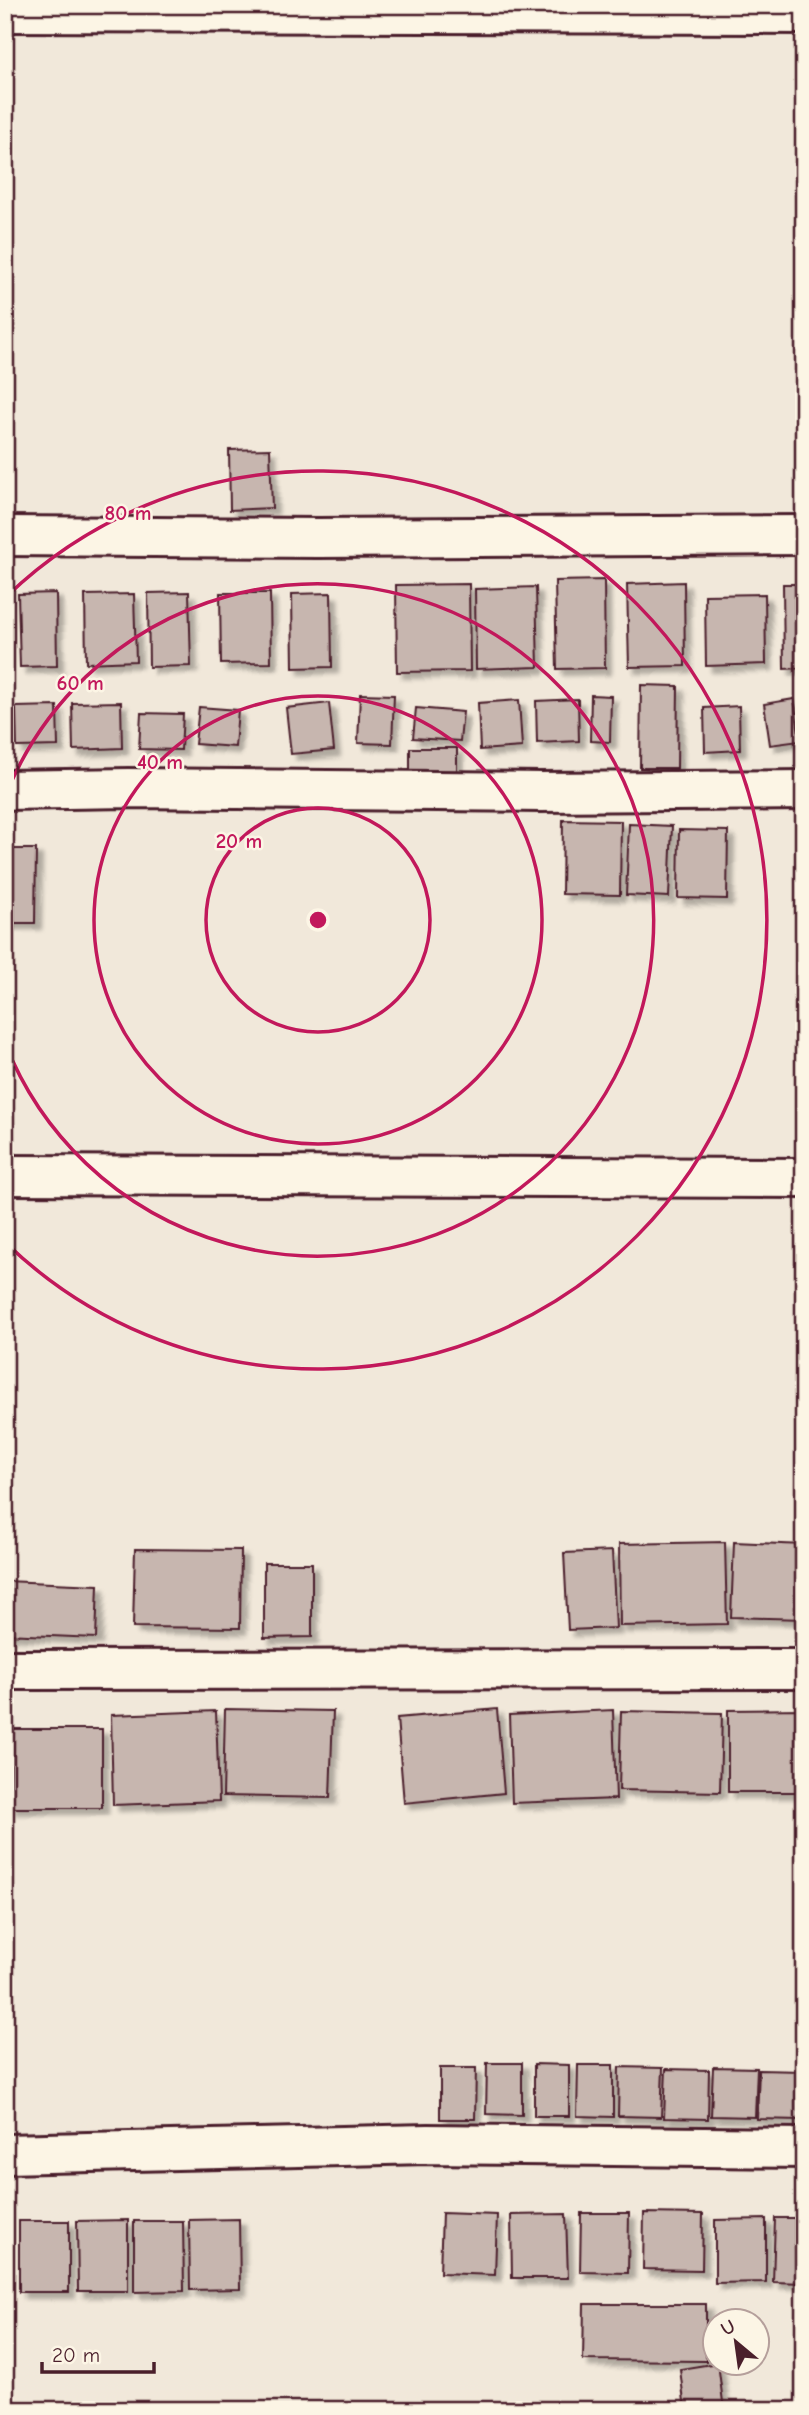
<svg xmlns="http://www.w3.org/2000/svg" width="809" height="2415" viewBox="0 0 809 2415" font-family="'Comic Neue',sans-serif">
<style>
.building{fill:#c7b6af;stroke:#4a1f2b;stroke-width:2;filter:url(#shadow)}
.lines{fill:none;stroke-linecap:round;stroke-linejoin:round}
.minor-casing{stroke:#4a1f2b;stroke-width:44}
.minor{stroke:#fcf5e5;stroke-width:38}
.ring{fill:none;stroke:#c2185b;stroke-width:3.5}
.centre{fill:#c2185b;stroke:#fcf5e5;stroke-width:3.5}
.ring-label{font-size:21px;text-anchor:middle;font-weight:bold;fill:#c2185b;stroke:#fcf5e5;stroke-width:5;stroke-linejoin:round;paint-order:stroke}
</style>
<defs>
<filter id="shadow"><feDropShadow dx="6" dy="6" stdDeviation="2" flood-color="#0004"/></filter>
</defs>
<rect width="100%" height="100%" fill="#f1e8da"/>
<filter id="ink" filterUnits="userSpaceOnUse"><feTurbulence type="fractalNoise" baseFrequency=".0143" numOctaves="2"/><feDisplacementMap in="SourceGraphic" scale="14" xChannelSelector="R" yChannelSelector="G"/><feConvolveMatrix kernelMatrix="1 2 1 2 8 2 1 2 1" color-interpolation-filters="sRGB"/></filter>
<g filter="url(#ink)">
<path class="building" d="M 270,449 L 272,508 L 230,510 L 229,450 Z
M 604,580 L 605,668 L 557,669 L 555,581 Z
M 684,582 L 685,666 L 629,667 L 627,584 Z
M 469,584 L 470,671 L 397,672 L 396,585 Z
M 783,584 L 804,584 L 804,668 L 784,669 Z
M 536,587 L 538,667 L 476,669 L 475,589 Z
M 189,592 L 191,666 L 149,667 L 148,593 Z
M 56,593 L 57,666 L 20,667 L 18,594 Z
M 220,593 L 270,593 L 271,663 L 221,664 Z
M 331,593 L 332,667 L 293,668 L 292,594 Z
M 134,594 L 136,661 L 86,663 L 85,595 Z
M 765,594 L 766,664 L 706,666 L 705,595 Z
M 641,685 L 678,686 L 677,768 L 640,768 Z
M 360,694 L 394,695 L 392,744 L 358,743 Z
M 591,695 L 611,696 L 610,742 L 590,741 Z
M 578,699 L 579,741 L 537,743 L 536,701 Z
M 794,699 L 800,741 L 770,745 L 764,704 Z
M 519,700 L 522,747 L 480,750 L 478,703 Z
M 121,702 L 122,748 L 73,750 L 72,703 Z
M 329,703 L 334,750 L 291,754 L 286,708 Z
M 57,706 L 58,746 L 17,747 L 16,707 Z
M 739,706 L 740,750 L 705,752 L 704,708 Z
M 199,707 L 238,710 L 235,747 L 195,744 Z
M 416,708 L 463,712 L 460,741 L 413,738 Z
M 141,713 L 183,714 L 181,750 L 139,749 Z
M 410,748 L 457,748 L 457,773 L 410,772 Z
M 563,820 L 621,821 L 620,895 L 562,894 Z
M 629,824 L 672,826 L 669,897 L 626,895 Z
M 679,830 L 728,831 L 727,899 L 678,898 Z
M 5,849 L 36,849 L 35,923 L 5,923 Z
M 725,1542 L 727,1624 L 620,1626 L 619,1544 Z
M 734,1542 L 804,1545 L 804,1619 L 731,1617 Z
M 135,1549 L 241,1550 L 240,1628 L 133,1627 Z
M 612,1551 L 616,1628 L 568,1630 L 564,1553 Z
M 264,1563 L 312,1563 L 312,1637 L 264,1638 Z
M 5,1581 L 98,1585 L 96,1638 L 5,1634 Z
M 225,1709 L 333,1711 L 330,1798 L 223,1796 Z
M 497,1709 L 504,1793 L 404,1803 L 397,1718 Z
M 804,1709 L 804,1792 L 728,1792 L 728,1710 Z
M 613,1710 L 616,1799 L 512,1803 L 509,1715 Z
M 216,1711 L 219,1801 L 113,1805 L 111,1715 Z
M 621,1711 L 722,1713 L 720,1792 L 619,1790 Z
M 11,1729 L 102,1729 L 102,1808 L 10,1808 Z
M 487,2063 L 522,2063 L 522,2115 L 486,2114 Z
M 534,2064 L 569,2065 L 569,2116 L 534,2116 Z
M 578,2065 L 613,2065 L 613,2117 L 577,2116 Z
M 619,2067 L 663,2068 L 661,2117 L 618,2116 Z
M 713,2067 L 757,2068 L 755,2117 L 711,2116 Z
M 440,2068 L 476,2068 L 475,2119 L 440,2119 Z
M 666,2069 L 709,2070 L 708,2119 L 664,2118 Z
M 759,2070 L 802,2071 L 801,2120 L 757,2119 Z
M 442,2213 L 497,2215 L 495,2275 L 440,2273 Z
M 581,2213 L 629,2213 L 628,2273 L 580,2272 Z
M 644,2213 L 703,2214 L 702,2270 L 643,2269 Z
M 566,2214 L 568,2278 L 512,2278 L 511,2215 Z
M 775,2218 L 804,2218 L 804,2283 L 773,2282 Z
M 239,2219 L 240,2289 L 190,2290 L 189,2220 Z
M 766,2219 L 766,2282 L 715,2283 L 715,2220 Z
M 128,2220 L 128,2291 L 78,2291 L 77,2221 Z
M 19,2221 L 69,2221 L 69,2292 L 19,2292 Z
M 134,2221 L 183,2221 L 184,2291 L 134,2292 Z
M 584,2304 L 706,2304 L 706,2361 L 583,2360 Z
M 718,2363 L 724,2410 L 685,2410 L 680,2369 Z"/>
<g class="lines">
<g class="minor-casing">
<path id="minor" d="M 5,12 L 804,14
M 5,536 L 318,538 L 804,535
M 5,790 L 128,788 L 540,792 L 804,790
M 5,1175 L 804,1178
M 5,1670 L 804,1669
M 5,2154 L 428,2144 L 804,2148"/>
</g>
<use href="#minor" class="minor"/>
</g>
</g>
<g class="ring">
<circle cx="318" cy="920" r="112"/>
<circle cx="318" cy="920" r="224"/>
<path d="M5 797A336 336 0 1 1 5 1043"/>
<path d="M6 597A449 449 0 1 1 6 1243"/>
</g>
<circle cx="318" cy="920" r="10" class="centre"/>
<g class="ring-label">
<text x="128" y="520">80 m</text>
<text x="80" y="690">60 m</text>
<text x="160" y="769">40 m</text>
<text x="239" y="848">20 m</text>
</g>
<rect width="809" height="2415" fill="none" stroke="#fcf5e5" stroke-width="28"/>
<rect x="14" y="14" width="781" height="2387" fill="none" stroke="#4a1f2b" stroke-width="2.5" filter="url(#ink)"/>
<g transform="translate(736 2342) rotate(331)"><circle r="33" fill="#fcf5e5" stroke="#b59f9b" stroke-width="2"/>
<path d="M0-5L12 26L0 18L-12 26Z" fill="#4a1f2b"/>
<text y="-10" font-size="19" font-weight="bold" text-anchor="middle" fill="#4a1f2b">U</text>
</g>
<path d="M42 2362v10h112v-10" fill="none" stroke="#4a1f2b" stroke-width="3.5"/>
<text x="52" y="2362" font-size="21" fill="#4a1f2b" stroke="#fcf5e5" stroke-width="5" paint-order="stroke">20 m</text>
</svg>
